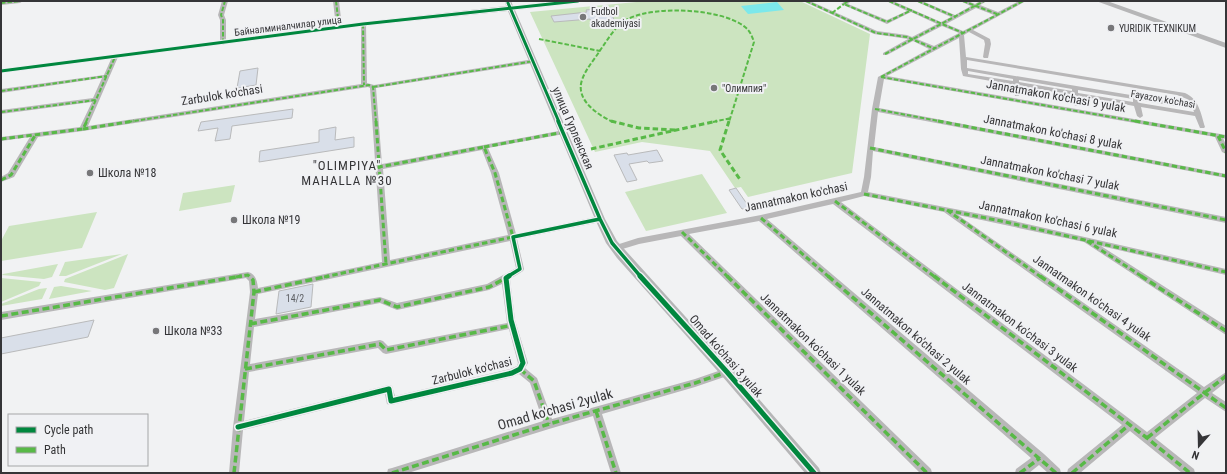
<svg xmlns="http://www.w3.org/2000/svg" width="1227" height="474" viewBox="0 0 1227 474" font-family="'Roboto Condensed',sans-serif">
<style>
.green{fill:#cce4c0}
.water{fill:#7ce8eb}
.building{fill:#d9dfe9;stroke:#b9babb}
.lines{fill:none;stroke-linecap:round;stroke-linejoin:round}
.street{fill:#b8b7b8;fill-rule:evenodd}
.secondary{fill:#b6b6b7;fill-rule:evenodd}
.quiet-far2{stroke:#58b947;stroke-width:2;stroke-dasharray:4.5 2;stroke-linecap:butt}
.quiet-far1{stroke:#58b947;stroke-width:3;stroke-dasharray:5.5 3;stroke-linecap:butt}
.quiet{stroke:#58b947;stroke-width:3.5;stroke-dasharray:7 3.5;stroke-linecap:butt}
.cycleway-far2-casing{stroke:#f0f1f4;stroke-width:5}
.cycleway-far1-casing{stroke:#f0f1f4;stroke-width:6}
.cycleway-casing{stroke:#f0f1f4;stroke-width:8}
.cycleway-far2{stroke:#00873e;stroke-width:3}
.cycleway-far1{stroke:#00873e;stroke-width:3.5}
.cycleway{stroke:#00873e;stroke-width:5}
.poi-dot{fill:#777779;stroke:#f0f1f4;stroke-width:1.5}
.labels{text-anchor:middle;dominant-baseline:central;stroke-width:4;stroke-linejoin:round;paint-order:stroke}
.far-poi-label{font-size:10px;fill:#353537;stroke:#f0f1f4;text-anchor:start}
.far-street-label{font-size:10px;fill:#353537;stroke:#f0f1f4}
.number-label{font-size:10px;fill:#5e6064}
.street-label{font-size:12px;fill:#353537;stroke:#f0f1f4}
.poi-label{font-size:12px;fill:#353537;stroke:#f0f1f4;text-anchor:start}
.neighbourhood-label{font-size:13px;letter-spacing:1px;fill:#353537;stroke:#f0f1f4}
.near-street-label{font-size:14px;fill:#353537;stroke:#f0f1f4}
</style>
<rect width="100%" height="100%" fill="#f1f2f3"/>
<path class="green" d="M 647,1 L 714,1 L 723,2 L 800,1 L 870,34 L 852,173 L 748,197 L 741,187 L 735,188 L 710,151 L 642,142 L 595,152 L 530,12 Z
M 702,174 L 727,213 L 646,231 L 625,192 Z
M 235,185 L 231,202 L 179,211 L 183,193 Z
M 97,212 L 82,248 L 1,261 L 1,241 L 9,226 Z
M 122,254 L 66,276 L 59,276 L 65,262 Z
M 128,254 L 114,288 L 105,290 L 64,282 L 65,279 Z
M 58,264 L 52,277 L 44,279 L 2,275 L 3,274 Z
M 1,278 L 41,282 L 39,286 L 1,302 Z
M 61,286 L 92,291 L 49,299 L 54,287 Z
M 47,288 L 42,299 L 1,306 L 1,304 L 39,289 Z"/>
<path class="water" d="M 777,2 L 784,10 L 748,14 L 741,6 Z"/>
<path class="building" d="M 609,8 L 615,22 L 592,24 L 590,19 L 554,22 L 551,16 L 587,12 L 586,10 Z
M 258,68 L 256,85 L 237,88 L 240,71 Z
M 293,109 L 292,118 L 232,126 L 230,139 L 215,141 L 218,128 L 198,131 L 201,122 Z
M 336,127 L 335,140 L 354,137 L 354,147 L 259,162 L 260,151 L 319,142 L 319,130 Z
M 657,150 L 663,161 L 649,163 L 647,161 L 629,164 L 637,180 L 627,182 L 614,155 L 627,153 L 628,155 Z
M 736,188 L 747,204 L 749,208 L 742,209 L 729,190 Z
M 313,284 L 311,307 L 276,314 L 279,291 Z
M 94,320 L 88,337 L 1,354 L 1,338 Z"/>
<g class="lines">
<path class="street" d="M 1,1 L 23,1 L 20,3 L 1,5 Z
M 222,1 L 228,1 L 224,15 L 226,20 L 226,43 L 223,45 L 220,43 L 220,20 L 218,15 Z
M 333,1 L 339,1 L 342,27 L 339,29 L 336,27 Z
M 803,1 L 810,1 L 877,31 L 907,35 L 912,37 L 937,24 L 911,12 L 887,24 L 841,4 L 845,1 L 851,1 L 848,4 L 887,20 L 907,11 L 886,1 L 893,1 L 941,22 L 951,17 L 915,1 L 922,1 L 955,15 L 971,6 L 960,1 L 968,1 L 975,4 L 980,1 L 987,1 L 980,5 L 998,12 L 1019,1 L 1026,1 L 973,30 L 990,39 L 991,44 L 988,58 L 984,58 L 983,57 L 985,44 L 984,40 L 969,32 L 964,35 L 966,57 L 1185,93 C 1199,99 1201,114 1205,127 L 1204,128 L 1200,128 L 1195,116 L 1141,107 L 1143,116 L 1140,118 L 1137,116 L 1134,106 L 1079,96 L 1079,104 L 1076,106 L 1073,104 L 1072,95 L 1020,86 L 1019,96 L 1015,96 L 1013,85 L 963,76 L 961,69 L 959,38 L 887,76 L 1226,135 L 1226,139 L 1223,138 L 1226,145 L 1226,154 L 1222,152 L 1215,137 L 884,79 L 879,108 L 1226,174 L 1226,178 L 878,112 L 874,147 L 1226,217 L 1226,223 L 873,151 L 871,177 L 868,192 L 1001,218 L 1226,269 L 1226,275 L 1101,246 L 1226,326 L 1226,335 L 1084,242 L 958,215 L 1204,387 L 1226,372 L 1226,382 L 1212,393 L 1226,402 L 1226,412 L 1205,398 L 1155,438 L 1194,469 L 1195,473 L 1182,473 L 1130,431 L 1080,473 L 1067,473 L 1068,469 L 1122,425 L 833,204 L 767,219 L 1044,454 L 1060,469 L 1061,473 L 1048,473 L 1039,465 L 1029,473 L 1015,473 L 1016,469 L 1031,458 L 759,221 L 689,234 L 931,469 L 932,473 L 920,473 L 681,236 L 639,244 L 616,251 L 613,250 L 612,248 L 613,246 L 638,238 L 761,215 L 861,192 L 864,177 L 872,109 L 878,77 L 929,49 L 913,41 L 887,55 L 883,55 L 883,53 L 908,39 L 874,34 ZM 976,8 L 994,15 L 963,31 L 946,24 ZM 942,26 L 959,33 L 934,46 L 917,39 ZM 967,60 L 1177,95 L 1187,99 L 1191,105 L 967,68 ZM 968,71 L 1013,79 L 1013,81 L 968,74 ZM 1019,80 L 1072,89 L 1072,91 L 1019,82 ZM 1078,90 L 1133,99 L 1133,102 L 1078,93 ZM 1139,100 L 1193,109 L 1194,112 L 1140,103 ZM 864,196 L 944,212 L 1197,393 L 1147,432 L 841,202 Z
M 361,23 L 366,24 L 367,83 L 374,85 L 534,59 L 537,61 L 534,63 L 376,88 L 382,164 L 564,130 L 567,132 L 564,134 L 488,148 L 499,173 L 516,234 L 600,216 L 604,219 L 600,222 L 517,239 L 524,269 L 523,271 L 510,279 L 515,320 L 528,363 L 525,368 L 537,378 L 552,419 L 695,379 L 727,368 L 730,369 L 732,372 L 730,375 L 695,387 L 602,414 L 621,473 L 611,473 L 593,416 L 549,429 L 408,473 L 387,473 L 388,469 L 392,468 L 543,421 L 530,383 L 519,374 L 512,377 L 391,405 L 387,404 L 385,394 L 243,430 L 239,473 L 229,473 L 233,427 L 250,292 L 249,281 L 246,278 L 1,320 L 1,312 L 248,272 C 256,274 257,281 258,288 L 382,262 L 370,88 L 368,87 L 83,131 L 38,137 L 14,177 L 1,182 L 1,177 L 8,173 L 30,137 L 1,141 L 1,137 L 80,127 L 92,102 L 1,114 L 1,110 L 93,98 L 102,78 L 1,93 L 1,89 L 104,75 L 112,57 L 113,56 L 117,56 L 118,57 L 88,126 L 361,84 ZM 482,150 L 491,173 L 508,235 L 390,260 L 383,169 ZM 510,241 L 516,268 L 487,284 L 397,303 L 380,297 L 255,319 L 258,294 ZM 502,284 L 507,323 L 388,346 L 383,341 L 380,340 L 250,364 L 254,327 L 380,303 L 397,310 L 489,290 ZM 509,329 L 518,363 L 517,366 L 510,369 L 395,396 L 392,386 L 389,385 L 244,421 L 249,372 L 378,348 L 383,353 L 386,354 Z"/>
<path class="secondary" d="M 505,1 L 511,1 L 513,6 L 558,1 L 582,1 L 578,3 L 515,10 L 605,219 L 617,241 L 732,368 L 819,468 L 821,473 L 805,473 L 722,376 L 617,258 L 606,243 L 595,219 L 508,11 L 363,26 L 1,73 L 1,69 L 363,22 L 506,6 Z
M 1096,1 L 1107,1 L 1226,43 L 1226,48 Z"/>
<path class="quiet-far2" d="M 336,1 L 339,27
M 806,1 L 876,33 L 907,37 L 935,49
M 848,1 L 844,4 L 887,22 L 912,10
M 889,1 L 963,33
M 918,1 L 956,17
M 963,1 L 997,14
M 1,3 L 20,1
M 832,13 L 844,4
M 363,24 L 364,85
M 539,39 L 600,51
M 223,43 L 223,20 L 221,15 L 225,1
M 885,54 L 984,1
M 881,77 L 1140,122
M 881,77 L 1023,1
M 373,87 L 534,61
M 1,91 L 107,76
M 875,109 L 944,122
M 1,112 L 96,100
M 86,122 L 115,57
M 128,122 L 369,85 L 373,87 L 376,122
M 613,122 C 598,115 575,100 582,80 C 586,68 595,59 601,49 C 609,38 616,24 630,18 C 656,6 721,8 745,27 C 750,31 752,36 754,42 L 729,122
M 713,122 L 731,118"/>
<path class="quiet-far1" d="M 376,121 L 386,264
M 611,121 L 639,128 L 676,130
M 729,121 L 720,150 L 741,181
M 938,121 L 1226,176
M 1135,121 L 1226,137
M 83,129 L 134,121
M 1218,136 L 1226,152
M 1,139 L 83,129 L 87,121
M 484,147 L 564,132
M 870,148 L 1226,220
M 591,149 L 717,121
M 1,180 L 11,175 L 36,134
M 864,194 L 1001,221 L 1226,272
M 835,201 L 935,277
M 947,210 L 1041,277
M 761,218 L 829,277
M 682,232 L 728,277
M 1087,241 L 1143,277
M 236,277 L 248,275 L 250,277
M 324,277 L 513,237 L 495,173 L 484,147 L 379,167"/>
<path class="quiet" d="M 727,276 L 927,473
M 828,276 L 1056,473
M 934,276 L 1147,438 L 1190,473
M 1040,276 L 1226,408
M 1141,276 L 1226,331
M 254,292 L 329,276
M 1,316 L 242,276
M 250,324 L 380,300 L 397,307 L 489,287 L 506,278
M 245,369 L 380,344 L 386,350 L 513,325
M 520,369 L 534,381 L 549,424
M 596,411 L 616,473
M 1147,438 L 1226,376
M 234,473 L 254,292 L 253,280 L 249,276
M 392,473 L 549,424 L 695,383 L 727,372
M 1020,473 L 1040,458
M 1072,473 L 1129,425"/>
<g class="cycleway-far2-casing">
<path id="cycleway-far2" d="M 508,3 L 559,122
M 1,71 L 363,24 L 578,1"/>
</g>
<g class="cycleway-far1-casing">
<path id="cycleway-far1" d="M 558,121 L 600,219 L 612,243 L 641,277
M 507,277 L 520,269 L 513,237 L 600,219"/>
</g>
<g class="cycleway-casing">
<path id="cycleway" d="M 640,276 L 727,372 L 814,473
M 238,427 L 389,389 L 391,401 L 512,373 L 520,369 L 523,363 L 511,320 L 506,278 L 509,276"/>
</g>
<use href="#cycleway-far2" class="cycleway-far2"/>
<use href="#cycleway-far1" class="cycleway-far1"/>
<use href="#cycleway" class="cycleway"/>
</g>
<g class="poi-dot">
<circle cx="583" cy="17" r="4"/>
<circle cx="1111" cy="28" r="4"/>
<circle cx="714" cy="88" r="4"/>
<circle cx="90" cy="173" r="4"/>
<circle cx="234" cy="220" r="4"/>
<circle cx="156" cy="331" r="4"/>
</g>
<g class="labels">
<g class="far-poi-label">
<text x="591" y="11">Fudbol<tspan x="591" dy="12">akademiyasi</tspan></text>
<text x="1119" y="28">YURIDIK TEXNIKUM</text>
<text x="722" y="88">"Олимпия"</text>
</g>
<g class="far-street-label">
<text transform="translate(288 26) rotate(-7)">Байналминалчилар улица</text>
<text transform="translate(1163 99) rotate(10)">Fayazov ko'chasi</text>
</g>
<g class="number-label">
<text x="295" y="298">14/2</text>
</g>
<g class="street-label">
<text transform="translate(222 95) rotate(-9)">Zarbulok ko'chasi</text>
<text transform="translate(1056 96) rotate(10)">Jannatmakon ko'chasi 9 yulak</text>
<text transform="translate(573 128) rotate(67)">улица Гурленская</text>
<text transform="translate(1053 132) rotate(11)">Jannatmakon ko'chasi 8 yulak</text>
<text transform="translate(1050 173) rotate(11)">Jannatmakon ko'chasi 7 yulak</text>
<text transform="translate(796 197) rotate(-12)">Jannatmakon ko'chasi</text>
<text transform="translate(1048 219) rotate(12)">Jannatmakon ko'chasi 6 yulak</text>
<text transform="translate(1092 298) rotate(35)">Jannatmakon ko'chasi 4 yulak</text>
<text transform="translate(1020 327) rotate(37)">Jannatmakon ko'chasi 3 yulak</text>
<text transform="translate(916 336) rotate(41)">Jannatmakon ko'chasi 2 yulak</text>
<text transform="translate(813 344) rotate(44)">Jannatmakon ko'chasi 1 yulak</text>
<text transform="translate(726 356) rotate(49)">Omad ko'chasi 3 yulak</text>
<text transform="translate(472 371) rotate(-14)">Zarbulok ko'chasi</text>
</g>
<g class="poi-label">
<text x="98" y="173">Школа №18</text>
<text x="242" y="220">Школа №19</text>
<text x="164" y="331">Школа №33</text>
</g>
<g class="neighbourhood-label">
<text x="347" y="165">"OLIMPIYA"<tspan x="347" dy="15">MAHALLA №30</tspan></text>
</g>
<g class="near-street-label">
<text transform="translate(555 409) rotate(-16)">Omad ko'chasi 2yulak</text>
</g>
</g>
<rect width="1227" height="474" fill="none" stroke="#353537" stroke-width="4"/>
<rect x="8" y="414" width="140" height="52" fill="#f0f1f4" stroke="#a5a6a8"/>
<rect x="16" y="427" width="20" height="6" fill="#00873e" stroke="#a5a6a8"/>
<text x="44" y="434" font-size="12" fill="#353537">Cycle path</text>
<rect x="16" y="447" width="20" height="6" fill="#58b947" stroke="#a5a6a8"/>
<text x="44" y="454" font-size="12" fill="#353537">Path</text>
<g transform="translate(1199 446) rotate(200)" stroke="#f0f1f4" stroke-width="3" paint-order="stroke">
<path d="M0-3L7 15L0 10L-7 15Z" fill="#353537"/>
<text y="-6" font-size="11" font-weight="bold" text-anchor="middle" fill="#353537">N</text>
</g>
</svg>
